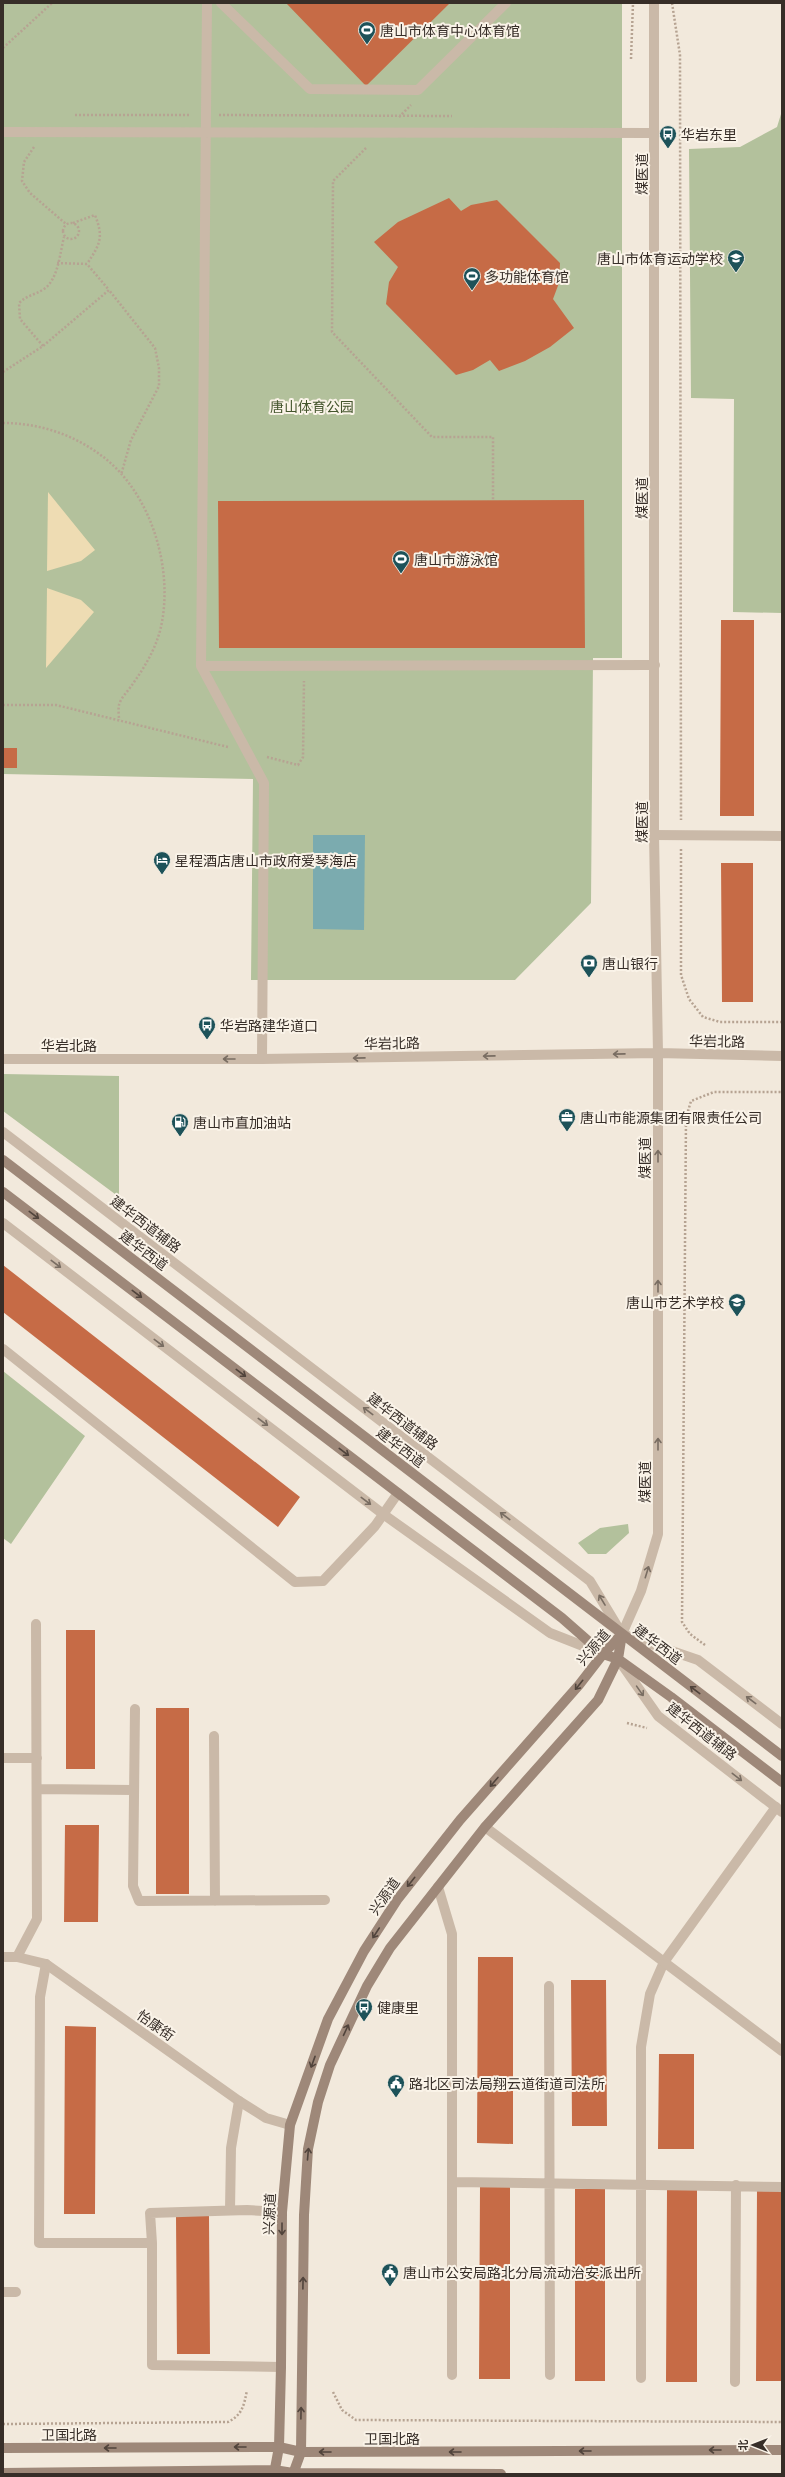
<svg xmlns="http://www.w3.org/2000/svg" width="785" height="2477" viewBox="0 0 785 2477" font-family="Inter,'Noto Sans SC',sans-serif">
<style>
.green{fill:#b3c19c}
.sand{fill:#eedcb3}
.water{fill:#7babaf}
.building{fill:#c66b46}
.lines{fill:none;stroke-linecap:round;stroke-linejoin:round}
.path{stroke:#b6a392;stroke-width:2.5;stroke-dasharray:2 2;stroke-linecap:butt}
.service{stroke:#cab9a8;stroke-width:10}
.pedestrian{stroke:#cab9a8;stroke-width:10}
.minor{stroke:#cab9a8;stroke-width:10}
.tertiary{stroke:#cab9a8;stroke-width:10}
.secondary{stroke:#9e8879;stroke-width:10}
.oneway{stroke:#796d62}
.oneway2{stroke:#51443c}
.labels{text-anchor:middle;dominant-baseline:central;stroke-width:4;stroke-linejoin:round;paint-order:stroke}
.poi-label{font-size:14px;fill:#372e28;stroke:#faf3e8;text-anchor:start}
.street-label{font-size:14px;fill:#372e28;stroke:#faf3e8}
.park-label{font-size:14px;fill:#44552c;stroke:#faf3e8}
</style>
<rect width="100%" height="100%" fill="#f2e9dc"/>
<path class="green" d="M 3,3 L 622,3 L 622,658 L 593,658 L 591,903 L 515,980 L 251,980 L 253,779 L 3,774 Z
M 781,114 L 782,613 L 733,612 L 734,399 L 691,398 L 689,149 L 740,147 L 777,127 Z
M 3,1074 L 119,1076 L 119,1197 L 3,1111 Z
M 3,1371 L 85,1436 L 11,1544 L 3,1538 Z
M 628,1524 L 629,1533 L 606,1554 L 588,1554 L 578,1543 L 600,1528 Z"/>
<path class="sand" d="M 48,492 L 95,550 L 81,561 L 47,571 Z
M 47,588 L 81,600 L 94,612 L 46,668 Z"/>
<path class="water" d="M 313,835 L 365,835 L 364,930 L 313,929 Z"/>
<path class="building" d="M 286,3 L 450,3 L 366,86 Z
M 449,198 L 461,211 L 471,205 L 497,200 L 560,263 L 559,283 L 553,299 L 574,328 L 550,347 L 525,361 L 499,371 L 490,360 L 473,370 L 456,375 L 386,304 L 389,282 L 398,267 L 374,242 L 398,222 Z
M 584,500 L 585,648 L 219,648 L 218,501 Z
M 721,620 L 754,620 L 754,816 L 720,816 Z
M 3,748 L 17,748 L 17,768 L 3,768 Z
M 721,863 L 753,863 L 753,1002 L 722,1002 Z
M 3,1265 L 300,1497 L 278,1527 L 3,1312 Z
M 66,1630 L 95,1630 L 95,1769 L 66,1769 Z
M 156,1708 L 189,1708 L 189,1894 L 156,1894 Z
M 65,1825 L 99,1825 L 98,1922 L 64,1922 Z
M 478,1957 L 513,1957 L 513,2144 L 477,2143 Z
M 571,1980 L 606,1980 L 607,2126 L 572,2126 Z
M 65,2026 L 96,2027 L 95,2214 L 64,2214 Z
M 659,2054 L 694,2054 L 694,2149 L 658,2149 Z
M 480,2186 L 510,2186 L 510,2379 L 479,2379 Z
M 575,2189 L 605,2189 L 605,2381 L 575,2381 Z
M 667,2189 L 697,2189 L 697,2382 L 666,2382 Z
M 757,2189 L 782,2189 L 782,2381 L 756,2381 Z
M 176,2216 L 209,2216 L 210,2354 L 177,2354 Z"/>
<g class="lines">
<path class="path" d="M 672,3 L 680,55 L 681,820
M 3,48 L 52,3
M 631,59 L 633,3
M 75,115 L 190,115
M 219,115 L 452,116
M 399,117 L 411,105
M 34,147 L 24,162 L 22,181 L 30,193 L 66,224
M 366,148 L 333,181 L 332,332 L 432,437 L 493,437 L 493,500
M63 231a8 8 0 1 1 16 0a8 8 0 1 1-16 0Z
M 73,223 L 95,215 C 104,238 100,244 87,264
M 57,263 L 87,264 L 109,290
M 43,346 L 20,319 L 19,303 C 27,295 35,295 44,289 C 58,280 60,253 64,237
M 3,372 L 43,346 L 109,290 L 155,348 L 159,368 L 159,386 L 131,440 L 121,475
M 3,423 C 38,423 73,434 102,456 C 152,493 175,572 160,631 C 154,652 144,668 132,685 C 128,691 120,699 119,705 C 118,710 119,716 119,720
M 3,705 L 56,705 L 228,747
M 267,757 L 298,765 L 303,757 L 304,681
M 681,849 L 681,975 L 689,999 L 703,1017 L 720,1022 L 782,1022
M 705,1645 L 690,1634 L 682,1622 L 686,1118 L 691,1101 L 714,1092 L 782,1092
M 627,1723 L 647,1728
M 333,2392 L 342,2410 L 356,2420 L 782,2422
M 3,2424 L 228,2422 C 242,2415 244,2406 247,2390"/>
<path class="service" d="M 207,3 L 201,666 L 655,665
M 221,3 L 310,89 L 418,90 L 506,3
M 201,666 L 264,783 L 262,1059
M 654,835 L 782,836
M 3,1349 L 295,1582 L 323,1581 L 375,1526 L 398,1493
M 135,1709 L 133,1886 L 139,1901 L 325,1900
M 214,1736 L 215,1901
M 3,1758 L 37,1758
M 37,1789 L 133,1790
M 438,1887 L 452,1934 L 452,2375
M 17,1957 L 37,1919 L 36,1624
M 46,1964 L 40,1997 L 39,2243 L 152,2243 L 152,2365 L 281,2367
M 549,1986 L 550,2375
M 453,2182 L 782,2187
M 230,2210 L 231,2148 L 239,2101
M 152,2243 L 150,2213 L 247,2210 L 282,2212
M 3,2292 L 16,2292
M 641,2378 L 641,2047 L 650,1994 L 664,1962 L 776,1807
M 735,2382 L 736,2185"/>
<path class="pedestrian" d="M 3,132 L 655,133"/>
<path class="minor" d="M 3,1132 L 590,1581 L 622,1634 L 698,1660 L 782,1724
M 3,1223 L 383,1514 L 550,1633 L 601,1653
M 618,1659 L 658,1716 L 782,1812
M 485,1827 L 782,2051
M 3,1957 L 17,1957 L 46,1964 L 239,2101 L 266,2118 L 290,2125"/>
<path class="tertiary" d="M 3,1059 L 262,1059 L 658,1053 L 782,1056
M 622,1634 L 641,1591 L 658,1534 L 658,1053 L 654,835 L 654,3"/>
<path class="secondary" d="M 3,1160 L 782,1756
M 3,1192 L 562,1618 L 603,1654 L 618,1659 L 671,1697 L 782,1782
M 3,2448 L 279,2447 L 301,2452 L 782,2450
M 3,2473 L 274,2470 L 293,2473 L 501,2474
M 274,2474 L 279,2447 L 281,2367 L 282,2212 L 290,2125 L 328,2019 L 364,1951 L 397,1900 L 460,1820 L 579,1685 L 603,1654 L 622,1634
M 293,2474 L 301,2452 L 304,2215 L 308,2149 L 318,2102 L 330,2065 L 367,1986 L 390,1948 L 485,1827 L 598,1700 L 618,1659 L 622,1634"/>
</g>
<defs><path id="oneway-shaft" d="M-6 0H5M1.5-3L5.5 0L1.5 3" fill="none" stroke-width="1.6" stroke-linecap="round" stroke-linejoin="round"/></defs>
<g class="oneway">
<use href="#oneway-shaft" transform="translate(619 1054) rotate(179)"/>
<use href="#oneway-shaft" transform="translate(489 1056) rotate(179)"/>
<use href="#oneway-shaft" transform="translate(359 1058) rotate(179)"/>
<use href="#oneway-shaft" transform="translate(229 1059) rotate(180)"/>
<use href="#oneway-shaft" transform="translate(658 1156) rotate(-90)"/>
<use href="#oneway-shaft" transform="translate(56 1264) rotate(37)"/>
<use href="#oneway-shaft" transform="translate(658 1286) rotate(-90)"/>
<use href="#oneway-shaft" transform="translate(159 1343) rotate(37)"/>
<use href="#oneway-shaft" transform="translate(368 1411) rotate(-143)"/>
<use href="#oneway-shaft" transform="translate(263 1422) rotate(37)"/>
<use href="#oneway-shaft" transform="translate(658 1444) rotate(-90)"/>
<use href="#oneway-shaft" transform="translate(366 1501) rotate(37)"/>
<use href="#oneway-shaft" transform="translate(505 1516) rotate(-143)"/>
<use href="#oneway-shaft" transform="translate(647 1572) rotate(-73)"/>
<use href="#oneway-shaft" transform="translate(602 1600) rotate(-121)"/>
<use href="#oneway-shaft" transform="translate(640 1691) rotate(55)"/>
<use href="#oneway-shaft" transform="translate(751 1700) rotate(-143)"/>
<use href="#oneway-shaft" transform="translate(737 1777) rotate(38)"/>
</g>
<g class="oneway2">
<use href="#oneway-shaft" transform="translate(34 1215) rotate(37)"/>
<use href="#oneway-shaft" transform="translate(137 1294) rotate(37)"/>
<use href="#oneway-shaft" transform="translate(241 1373) rotate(37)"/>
<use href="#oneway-shaft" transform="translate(344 1452) rotate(37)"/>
<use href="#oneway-shaft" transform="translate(579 1685) rotate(129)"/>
<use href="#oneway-shaft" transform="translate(695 1690) rotate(-143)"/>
<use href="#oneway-shaft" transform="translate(494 1782) rotate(131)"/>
<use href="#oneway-shaft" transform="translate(411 1882) rotate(129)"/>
<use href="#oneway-shaft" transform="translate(376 1933) rotate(123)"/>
<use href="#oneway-shaft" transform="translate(346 2030) rotate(-65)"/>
<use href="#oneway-shaft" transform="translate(313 2062) rotate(110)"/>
<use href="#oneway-shaft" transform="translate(308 2154) rotate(-85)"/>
<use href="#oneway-shaft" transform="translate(282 2229) rotate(90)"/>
<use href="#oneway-shaft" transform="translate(303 2283) rotate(-89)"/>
<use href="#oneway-shaft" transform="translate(301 2413) rotate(-89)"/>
<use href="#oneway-shaft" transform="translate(240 2447) rotate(180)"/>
<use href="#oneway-shaft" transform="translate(110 2448) rotate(180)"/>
<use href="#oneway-shaft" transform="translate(715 2450) rotate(180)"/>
<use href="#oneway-shaft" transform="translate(585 2451) rotate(180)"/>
<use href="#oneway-shaft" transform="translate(325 2452) rotate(180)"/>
<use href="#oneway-shaft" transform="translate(455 2452) rotate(180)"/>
</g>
<defs>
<g id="stadium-pin" transform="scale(0.9)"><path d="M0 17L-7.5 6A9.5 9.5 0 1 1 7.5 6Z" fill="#1d5259" stroke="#faf3e8"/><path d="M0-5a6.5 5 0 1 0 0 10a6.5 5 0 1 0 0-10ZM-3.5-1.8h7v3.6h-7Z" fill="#fff"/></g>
<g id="bus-pin" transform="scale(0.9)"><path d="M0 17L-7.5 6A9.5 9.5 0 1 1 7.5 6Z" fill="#1d5259" stroke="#faf3e8"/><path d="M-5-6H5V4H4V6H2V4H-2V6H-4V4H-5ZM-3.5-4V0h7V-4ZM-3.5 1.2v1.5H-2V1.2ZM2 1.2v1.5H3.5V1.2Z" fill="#fff"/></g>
<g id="university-pin" transform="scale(0.9)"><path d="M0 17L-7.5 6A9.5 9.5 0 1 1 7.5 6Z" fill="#1d5259" stroke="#faf3e8"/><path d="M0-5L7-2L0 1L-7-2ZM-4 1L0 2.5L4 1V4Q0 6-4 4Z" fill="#fff"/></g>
<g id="hotel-pin" transform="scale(0.9)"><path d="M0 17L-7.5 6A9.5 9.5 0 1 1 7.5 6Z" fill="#1d5259" stroke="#faf3e8"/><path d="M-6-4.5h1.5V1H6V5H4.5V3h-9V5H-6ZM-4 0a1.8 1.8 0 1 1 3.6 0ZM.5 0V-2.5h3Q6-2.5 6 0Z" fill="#fff"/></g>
<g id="bank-pin" transform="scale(0.9)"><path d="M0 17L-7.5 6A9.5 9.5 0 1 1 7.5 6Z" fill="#1d5259" stroke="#faf3e8"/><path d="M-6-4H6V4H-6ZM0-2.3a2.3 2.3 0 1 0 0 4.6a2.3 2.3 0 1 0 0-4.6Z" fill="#fff"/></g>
<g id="office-pin" transform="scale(0.9)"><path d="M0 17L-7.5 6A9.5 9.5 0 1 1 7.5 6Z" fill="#1d5259" stroke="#faf3e8"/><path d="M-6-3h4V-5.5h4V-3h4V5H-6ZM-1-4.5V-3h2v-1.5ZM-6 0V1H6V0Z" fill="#fff"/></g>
<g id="fuel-pin" transform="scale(0.9)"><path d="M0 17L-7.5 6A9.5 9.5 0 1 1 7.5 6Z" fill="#1d5259" stroke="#faf3e8"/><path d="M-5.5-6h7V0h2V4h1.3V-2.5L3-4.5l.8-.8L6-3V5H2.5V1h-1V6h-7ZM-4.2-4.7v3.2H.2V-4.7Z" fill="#fff"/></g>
<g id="civic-pin" transform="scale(0.9)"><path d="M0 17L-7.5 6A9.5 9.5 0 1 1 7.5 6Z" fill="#1d5259" stroke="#faf3e8"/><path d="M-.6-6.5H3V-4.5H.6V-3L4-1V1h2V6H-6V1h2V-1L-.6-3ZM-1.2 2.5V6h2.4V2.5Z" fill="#fff"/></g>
</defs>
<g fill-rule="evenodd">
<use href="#stadium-pin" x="367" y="30"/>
<use href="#bus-pin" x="668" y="134"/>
<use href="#university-pin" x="736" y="258"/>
<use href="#stadium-pin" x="472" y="276"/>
<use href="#stadium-pin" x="401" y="559"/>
<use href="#hotel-pin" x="162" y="860"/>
<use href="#bank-pin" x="589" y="963"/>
<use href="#bus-pin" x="207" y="1025"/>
<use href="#office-pin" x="567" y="1117"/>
<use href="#fuel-pin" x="180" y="1122"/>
<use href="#university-pin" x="737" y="1302"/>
<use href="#bus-pin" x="364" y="2007"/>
<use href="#civic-pin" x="396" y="2083"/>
<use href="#civic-pin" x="390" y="2272"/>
</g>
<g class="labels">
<g class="poi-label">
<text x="380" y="30">唐山市体育中心体育馆</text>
<text x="681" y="134">华岩东里</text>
<text x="723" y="258" text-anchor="end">唐山市体育运动学校</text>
<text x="485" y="276">多功能体育馆</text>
<text x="414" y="559">唐山市游泳馆</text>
<text x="175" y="860">星程酒店唐山市政府爱琴海店</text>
<text x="602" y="963">唐山银行</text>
<text x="220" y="1025">华岩路建华道口</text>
<text x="580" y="1117">唐山市能源集团有限责任公司</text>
<text x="193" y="1122">唐山市直加油站</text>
<text x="724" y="1302" text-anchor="end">唐山市艺术学校</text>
<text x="377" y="2007">健康里</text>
<text x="409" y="2083">路北区司法局翔云道街道司法所</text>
<text x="403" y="2272">唐山市公安局路北分局流动治安派出所</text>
</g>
<g class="street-label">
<text transform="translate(641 174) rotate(-90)">煤医道</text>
<text transform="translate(641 498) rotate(-90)">煤医道</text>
<text transform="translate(641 822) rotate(-90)">煤医道</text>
<text transform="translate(717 1041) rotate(1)">华岩北路</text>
<text transform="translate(392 1043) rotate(-1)">华岩北路</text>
<text x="69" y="1045">华岩北路</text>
<text transform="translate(644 1158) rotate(-90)">煤医道</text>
<text transform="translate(146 1224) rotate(37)">建华西道辅路</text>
<text transform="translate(144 1250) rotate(37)">建华西道</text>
<text transform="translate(403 1421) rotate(37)">建华西道辅路</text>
<text transform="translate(401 1447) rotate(37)">建华西道</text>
<text transform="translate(644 1482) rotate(-90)">煤医道</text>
<text transform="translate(658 1644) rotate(37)">建华西道</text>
<text transform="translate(593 1647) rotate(-49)">兴源道</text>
<text transform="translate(702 1731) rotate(38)">建华西道辅路</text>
<text transform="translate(384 1896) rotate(-55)">兴源道</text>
<text transform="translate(156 2025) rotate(35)">怡康街</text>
<text transform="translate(269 2214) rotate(-87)">兴源道</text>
<text x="69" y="2434">卫国北路</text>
<text x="392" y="2438">卫国北路</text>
</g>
<g class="park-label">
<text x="312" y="406">唐山体育公园</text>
</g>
</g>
<rect width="785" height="2477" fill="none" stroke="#372e28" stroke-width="8"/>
<g transform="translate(753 2445) rotate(270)" stroke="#faf3e8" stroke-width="3" paint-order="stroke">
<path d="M0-3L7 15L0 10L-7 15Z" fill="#372e28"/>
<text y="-6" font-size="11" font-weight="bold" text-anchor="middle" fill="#372e28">北</text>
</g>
</svg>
